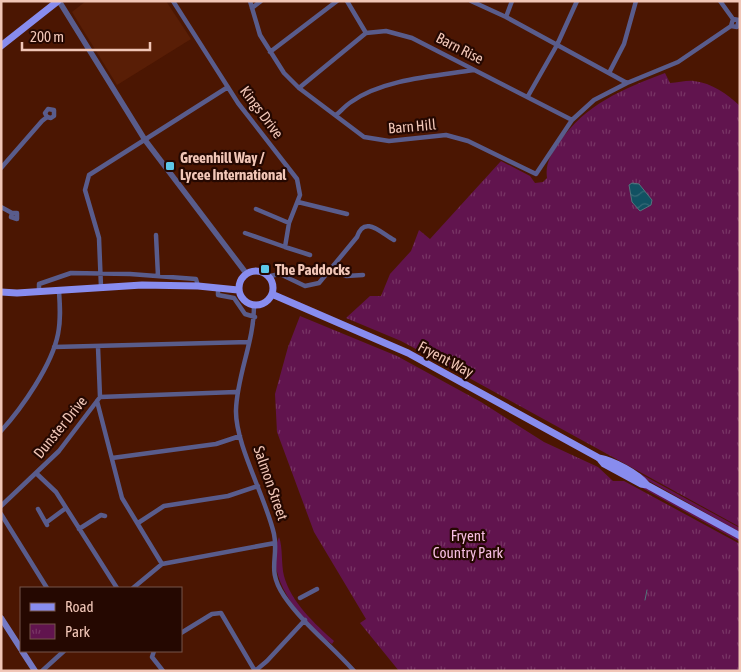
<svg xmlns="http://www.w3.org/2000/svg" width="741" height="672" viewBox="0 0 741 672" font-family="'Asap Condensed',sans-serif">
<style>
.built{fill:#591e06}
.green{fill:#61144e}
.park{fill:url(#park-tufts)}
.water{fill:url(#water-waves);stroke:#54747c}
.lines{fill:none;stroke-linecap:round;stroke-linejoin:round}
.stream{stroke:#54747c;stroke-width:1}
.minor{stroke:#595c8c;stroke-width:4.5}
.tertiary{stroke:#595c8c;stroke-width:5.5}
.secondary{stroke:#7478c3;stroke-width:6}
.primary{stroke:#888cee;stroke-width:7}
.poi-dot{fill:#5cc7e7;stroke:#250801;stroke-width:2}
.labels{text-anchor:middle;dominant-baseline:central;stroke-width:4.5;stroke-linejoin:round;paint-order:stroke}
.street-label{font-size:15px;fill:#f1c6b7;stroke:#250801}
.poi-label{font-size:15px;font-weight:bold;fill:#f1c6b7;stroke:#250801;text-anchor:start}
.park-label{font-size:15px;fill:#f7bfe3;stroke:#250801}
</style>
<defs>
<pattern id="park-tufts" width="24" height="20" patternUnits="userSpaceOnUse" patternTransform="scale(1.25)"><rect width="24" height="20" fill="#61144e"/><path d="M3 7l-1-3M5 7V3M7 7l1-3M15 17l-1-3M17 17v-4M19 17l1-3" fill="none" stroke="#783565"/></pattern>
<pattern id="water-waves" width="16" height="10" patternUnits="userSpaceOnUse" patternTransform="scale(1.25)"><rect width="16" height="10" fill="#115162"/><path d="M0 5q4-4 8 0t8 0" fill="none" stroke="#346976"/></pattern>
</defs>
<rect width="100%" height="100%" fill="#4b1602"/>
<path class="built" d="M 86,1 L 166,1 L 191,39 L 117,85 L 72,12 Z"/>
<path class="green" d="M 639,473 L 740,528 L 740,532 L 638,475 Z
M 636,482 L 740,539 L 740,542 L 635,484 Z
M 279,537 C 283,547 281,564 284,576 C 291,602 315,624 334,641 L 332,644 C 302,623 262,575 279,537 Z"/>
<path class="park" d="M 665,73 L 670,83 C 678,83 687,80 694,81 C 712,83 727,94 740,106 L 740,527 L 440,362 L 401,341 L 346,318 L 370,296 L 381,296 L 390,274 L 411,251 L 419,230 L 430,239 L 501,161 L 530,176 L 535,183 L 543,182 L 547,178 C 545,163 551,155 559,143 C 585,104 623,89 665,73 Z
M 300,316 L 397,356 L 481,402 L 544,442 L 598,467 L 613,481 L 624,481 L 740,544 L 740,671 L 399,671 L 360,623 L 366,619 L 314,532 L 277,432 L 275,394 L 288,347 Z"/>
<path class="water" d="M 632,183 L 639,184 L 652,200 L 651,205 L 640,211 L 632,202 L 629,185 Z"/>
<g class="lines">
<path class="stream" d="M 645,600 L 647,590"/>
<path class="minor" d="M 173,1 L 238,103 L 297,179 L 300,195 L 289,223 L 285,247 L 310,255
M 250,1 L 260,35 L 284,73 L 299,88 L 364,137 L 389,141 L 446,135 L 468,141 L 536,174 L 572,120 L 594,100 L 627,83 L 678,62 L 731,26 L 733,19 L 739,20 L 737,27 L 731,26
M 347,1 L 366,33
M 471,1 L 506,17 L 627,83
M 720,1 L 733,19
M 252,8 L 261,1
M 506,17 L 512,1
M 366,33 L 386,31 L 412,38 L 572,120
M 270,52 L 337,1
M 609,73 L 624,44 L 636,1
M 299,88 L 366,33
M 528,96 L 557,45 L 577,1
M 336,115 C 341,111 345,106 351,102 C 383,79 435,76 474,70
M 1,168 L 42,121 L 47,117 L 51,118 L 54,116 L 54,110 L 48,109 L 45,113 L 47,117
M 298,202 L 347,214
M 1,207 L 12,213 L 17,213 L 17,219 L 11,217 L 12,213
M 256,209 L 289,223
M 245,233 L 285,247
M 156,235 L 158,276
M 331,270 L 346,276 L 363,275
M 270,276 L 280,274 L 305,286 L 319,283 L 357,237 C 364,215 380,232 394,240
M 101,287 L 99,238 L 85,190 L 89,175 L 228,87
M 218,289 L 218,295 L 234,298 L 245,314 L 255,317
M 39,292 L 39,284 L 71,273 L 130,274 L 196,279 L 198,286
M 254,306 C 254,342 237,375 236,410 C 235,444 266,498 274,534 C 279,559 266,569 284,596 C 303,624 331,645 354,671
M 54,347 L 249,342
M 100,397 L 236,392
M 97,401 L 122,498 L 162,564
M 1,431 C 22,408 52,365 58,334 C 61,320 60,306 59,291
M 112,458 L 216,444 L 240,436
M 37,474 L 56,492 L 117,588
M 1,506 L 59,451 L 97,401 L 100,397 L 98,347
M 38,509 L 47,525
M 1,514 L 47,588
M 47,522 L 66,508
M 138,523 L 164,506 L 228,496 L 258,486
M 79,529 L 101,515 L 105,516
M 133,588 L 162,564 L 275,543
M 300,598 L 317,589
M 181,633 L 212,614 L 221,613 L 255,671
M 154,651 L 152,657 L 163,671
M 42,671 L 64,651
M 255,671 L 267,661 L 305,620"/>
<path class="tertiary" d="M 59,1 L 145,140 L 246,273"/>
<path class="secondary" d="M 1,618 L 21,649
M 22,651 L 35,671"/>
<path class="primary" d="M 1,46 L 58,1
M239 288a17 17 0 1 1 34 0a17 17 0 1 1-34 0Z
M 1,292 L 17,293 L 142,285 L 198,286 L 238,290
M 274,295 L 408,353 L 599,458 L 604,464 L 641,484 L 647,485 L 740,536
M 599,458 C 614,461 637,473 647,485"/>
</g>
<g class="poi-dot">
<rect x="165" y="161" width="10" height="10" rx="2.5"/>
<rect x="260" y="264" width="10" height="10" rx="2.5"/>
</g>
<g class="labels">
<g class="street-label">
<text transform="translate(460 48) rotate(27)">Barn Rise</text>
<text transform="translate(262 112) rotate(53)">Kings Drive</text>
<text transform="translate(412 126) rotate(-5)">Barn Hill</text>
<text transform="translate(446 359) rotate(28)">Fryent Way</text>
<text transform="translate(60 427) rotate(-51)">Dunster Drive</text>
<text transform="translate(271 483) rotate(71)">Salmon Street</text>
</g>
<g class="poi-label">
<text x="180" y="157">Greenhill Way /<tspan x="180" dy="17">Lycee International</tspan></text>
<text x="275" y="269">The Paddocks</text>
</g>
<g class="park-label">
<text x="468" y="535">Fryent<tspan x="468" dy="17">Country Park</tspan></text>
</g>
</g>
<rect width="741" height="672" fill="none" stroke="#f1c6b7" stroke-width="5"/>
<rect x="20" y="587" width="162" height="65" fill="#250801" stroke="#77544a"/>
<rect x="30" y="603" width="25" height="8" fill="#888cee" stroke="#77544a"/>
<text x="65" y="612" font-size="15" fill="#f1c6b7">Road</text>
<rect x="30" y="624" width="25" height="15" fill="url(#park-tufts)" stroke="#77544a"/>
<text x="65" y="637" font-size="15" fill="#f1c6b7">Park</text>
<path d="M22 42v8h128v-8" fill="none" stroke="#f1c6b7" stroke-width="2.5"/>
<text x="30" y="42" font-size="15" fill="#f1c6b7" stroke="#250801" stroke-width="4" paint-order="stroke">200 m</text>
</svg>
